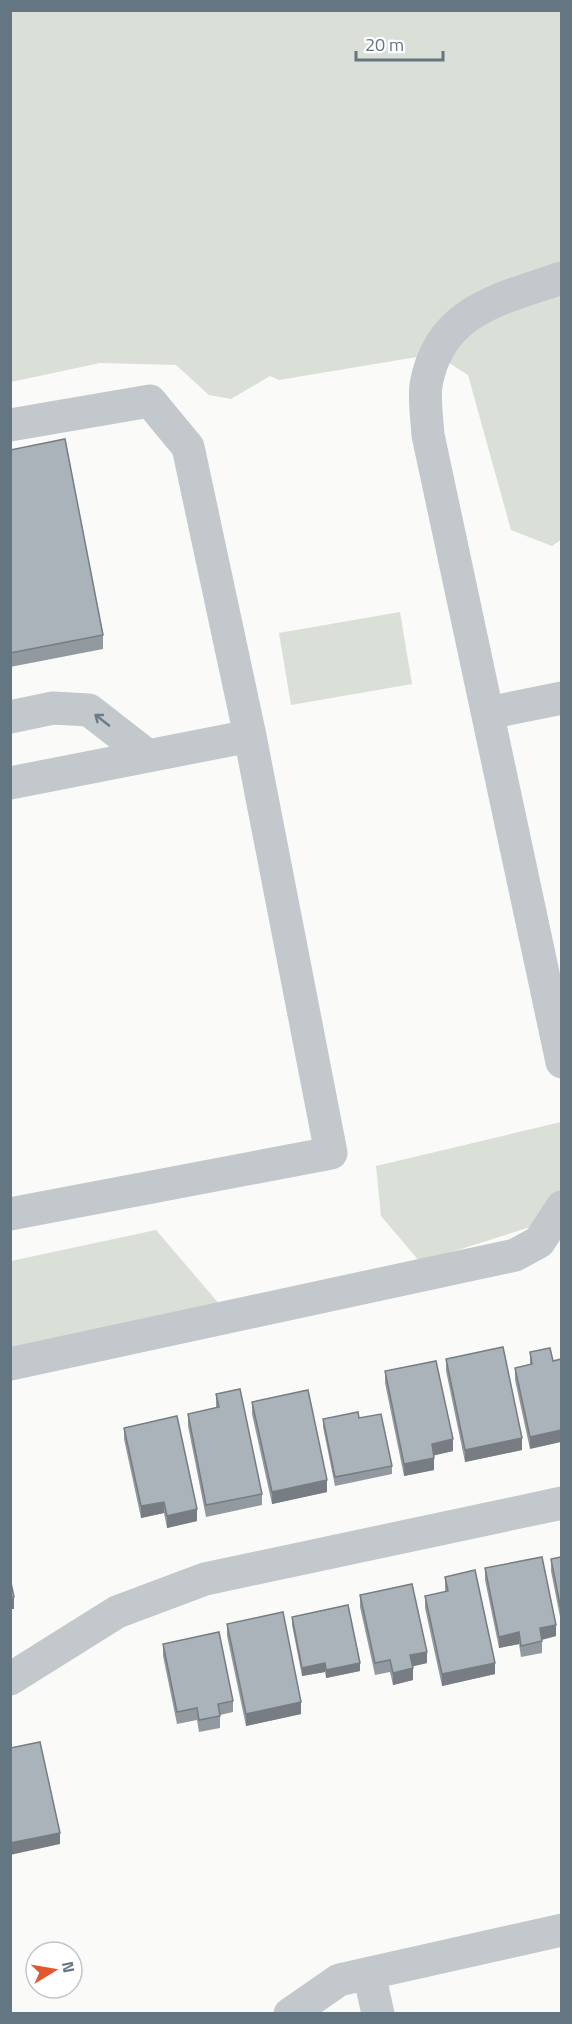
<svg xmlns="http://www.w3.org/2000/svg" width="572" height="2024" viewBox="0 0 572 2024" font-family="'Titillium Web',sans-serif">
<style>
.green{fill:#dadfd7}
.lines{fill:none;stroke-linecap:round;stroke-linejoin:round}
.minor{stroke:#c3c8cc;stroke-width:33}
.wall{fill:#929a9f}
.shaded-wall{fill:#777d82}
.building{fill:#aab3b9;stroke:#777d82;stroke-width:1.5}
.oneway{stroke:#6a7a87}
</style>
<rect width="100%" height="100%" fill="#fafaf8"/>
<path class="green" d="M 11,11 L 561,11 L 562,539 L 552,546 L 511,530 L 468,375 L 435,354 L 279,380 L 270,376 L 231,399 L 209,395 L 176,365 L 100,363 L 11,382 Z
M 400,612 L 412,684 L 291,705 L 279,633 Z
M 561,1122 L 561,1213 L 527,1228 L 420,1262 L 381,1216 L 376,1166 Z
M 156,1230 L 227,1313 L 11,1371 L 11,1261 Z"/>
<g class="lines">
<path class="minor" d="M 562,278 C 500,299 439,310 426,385 C 424,400 427,419 428,435 L 562,1062
M 10,425 L 150,401 L 188,447 L 250,736
M 488,713 L 562,698
M 10,717 L 53,708 L 89,710 L 148,756
M 10,783 L 250,736 L 331,1153 L 10,1214
M 10,1364 L 515,1255 L 539,1242 L 562,1207
M 10,1679 L 117,1612 L 205,1579 L 562,1503
M 369,1973 L 378,2014
M 290,2014 L 339,1980 L 562,1930"/>
</g>
<path class="wall" d="M 10,450 L 103,635 L 103,649 L 10,667 Z
M 550,1348 L 530,1449 L 515,1380 L 515,1368 L 530,1365 L 530,1352 Z
M 446,1359 L 522,1450 L 465,1462 L 446,1371 Z
M 385,1371 L 453,1451 L 434,1455 L 434,1470 L 404,1476 L 385,1383 Z
M 216,1394 L 262,1494 L 262,1505 L 206,1517 L 188,1426 L 188,1414 L 216,1408 Z
M 252,1402 L 327,1492 L 272,1504 L 252,1414 Z
M 359,1418 L 392,1466 L 392,1474 L 335,1486 L 323,1427 L 323,1419 Z
M 124,1428 L 197,1521 L 167,1528 L 164,1513 L 141,1518 L 124,1439 Z
M 561,1557 L 561,1622 L 551,1571 L 551,1559 Z
M 485,1568 L 556,1636 L 542,1640 L 542,1653 L 521,1657 L 519,1644 L 499,1648 L 485,1580 Z
M 445,1577 L 495,1674 L 442,1686 L 425,1608 L 425,1596 L 445,1592 Z
M 360,1595 L 427,1663 L 413,1666 L 413,1680 L 393,1685 L 390,1672 L 375,1675 L 360,1607 Z
M 292,1617 L 360,1671 L 326,1678 L 325,1672 L 302,1676 L 292,1625 Z
M 227,1624 L 301,1714 L 246,1726 L 227,1636 Z
M 163,1644 L 233,1701 L 233,1712 L 220,1715 L 220,1728 L 199,1732 L 197,1720 L 177,1724 L 163,1656 Z"/>
<path class="shaded-wall" d="M 561,1430 L 561,1442 L 530,1449 L 530,1437 Z
M 522,1438 L 522,1450 L 465,1462 L 465,1450 Z
M 453,1439 L 453,1451 L 432,1456 L 432,1444 Z
M 434,1458 L 434,1470 L 404,1476 L 404,1464 Z
M 327,1480 L 327,1492 L 272,1504 L 272,1492 Z
M 164,1502 L 164,1513 L 141,1518 L 141,1506 Z
M 197,1509 L 197,1521 L 167,1528 L 167,1516 Z
M 14,1597 L 14,1609 L 10,1609 L 10,1598 Z
M 556,1625 L 556,1636 L 540,1640 L 540,1628 Z
M 519,1632 L 519,1644 L 499,1648 L 499,1637 Z
M 427,1652 L 427,1663 L 410,1667 L 410,1655 Z
M 325,1663 L 325,1672 L 302,1676 L 302,1668 Z
M 360,1663 L 360,1671 L 326,1678 L 326,1670 Z
M 495,1663 L 495,1674 L 442,1686 L 442,1674 Z
M 413,1668 L 413,1680 L 393,1685 L 393,1673 Z
M 301,1702 L 301,1714 L 246,1726 L 246,1714 Z
M 60,1833 L 60,1844 L 10,1855 L 10,1843 Z"/>
<path class="building" d="M 65,439 L 103,635 L 10,653 L 10,450 Z
M 503,1347 L 522,1438 L 465,1450 L 446,1359 Z
M 550,1348 L 553,1361 L 561,1359 L 561,1430 L 530,1437 L 515,1368 L 532,1364 L 530,1352 Z
M 436,1361 L 453,1439 L 432,1444 L 434,1458 L 404,1464 L 385,1371 Z
M 240,1389 L 262,1494 L 206,1505 L 188,1414 L 219,1407 L 216,1394 Z
M 308,1390 L 327,1480 L 272,1492 L 252,1402 Z
M 358,1412 L 359,1418 L 381,1414 L 392,1466 L 335,1477 L 323,1419 Z
M 177,1416 L 197,1509 L 167,1516 L 164,1502 L 141,1506 L 124,1428 Z
M 542,1557 L 556,1625 L 540,1628 L 542,1641 L 521,1646 L 519,1632 L 499,1637 L 485,1568 Z
M 561,1557 L 561,1610 L 551,1559 Z
M 475,1570 L 495,1663 L 442,1674 L 425,1596 L 448,1591 L 445,1577 Z
M 10,1578 L 14,1597 L 10,1598 Z
M 412,1584 L 427,1652 L 410,1655 L 413,1668 L 393,1673 L 390,1660 L 375,1663 L 360,1595 Z
M 348,1605 L 360,1663 L 326,1670 L 325,1663 L 302,1668 L 292,1617 Z
M 283,1612 L 301,1702 L 246,1714 L 227,1624 Z
M 219,1632 L 233,1701 L 218,1704 L 220,1716 L 199,1720 L 197,1708 L 177,1712 L 163,1644 Z
M 40,1742 L 60,1833 L 10,1843 L 10,1748 Z"/>
<defs><path id="oneway-shaft" d="M-6 0H5M1.5-3L5.5 0L1.5 3" fill="none" stroke-width="1.6" stroke-linecap="round" stroke-linejoin="round" transform="scale(1.5)"/></defs>
<use class="oneway" href="#oneway-shaft" transform="translate(102 720) rotate(-142)"/>
<rect width="572" height="2024" fill="none" stroke="#657683" stroke-width="24"/>
<g transform="translate(54 1970) rotate(79)"><circle r="28" fill="#ffffff" stroke="#c1c8cd" stroke-width="1.5"/>
<path d="M0-4.5L10 22L0 15L-10 22Z" fill="#e4572e"/>
<text y="-9" font-size="16" font-weight="bold" text-anchor="middle" fill="#657683">N</text>
</g>
<path d="M356 51v9h87v-9" fill="none" stroke="#657683" stroke-width="3"/>
<text x="365" y="51" font-size="18" fill="#657683" stroke="#ffffff" stroke-width="4.5" paint-order="stroke">20 m</text>
</svg>
